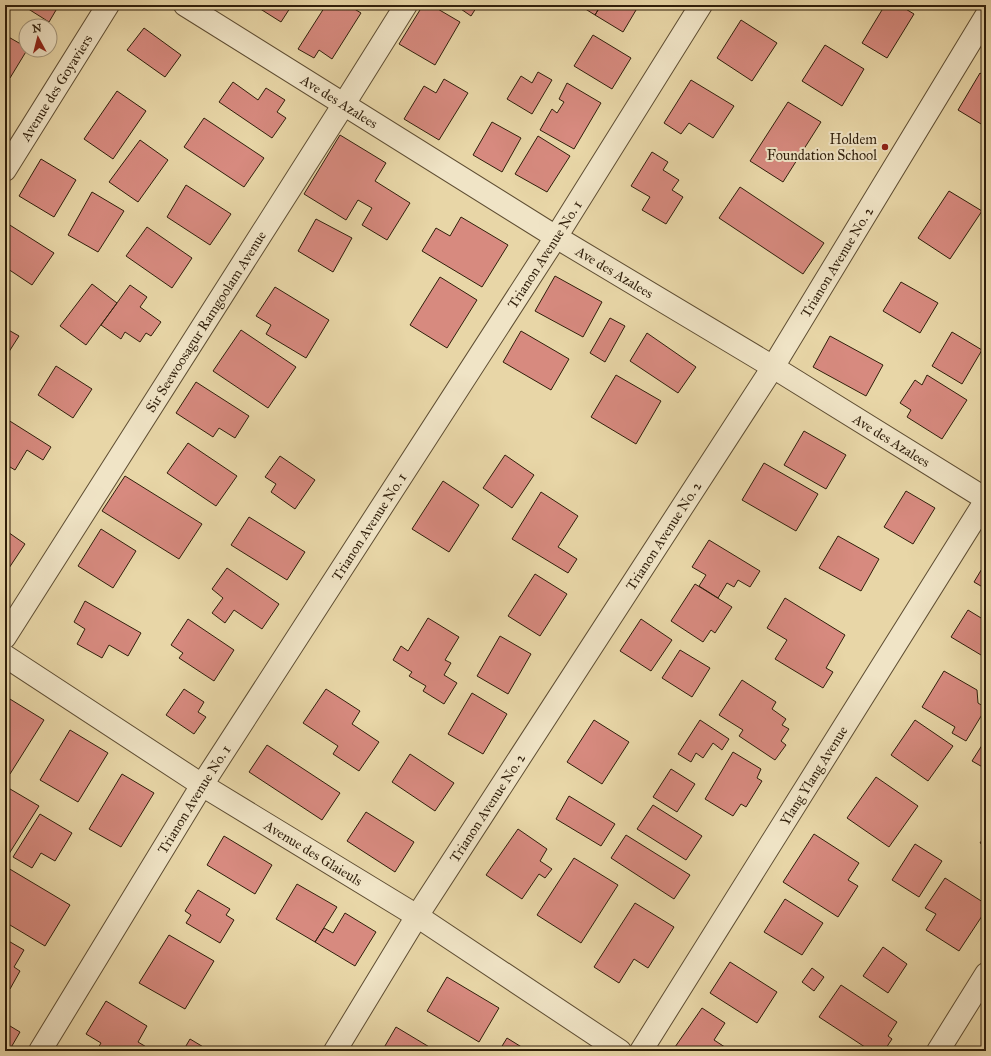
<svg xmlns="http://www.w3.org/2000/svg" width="991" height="1056" viewBox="0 0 991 1056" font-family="'IM FELL Great Primer',serif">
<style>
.building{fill:#d78a7f;stroke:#301f0b}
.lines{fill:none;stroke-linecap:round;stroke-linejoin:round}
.minor-casing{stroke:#5e4d32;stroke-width:24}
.minor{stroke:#f0e4c6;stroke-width:22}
.poi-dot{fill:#8f2418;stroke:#f0e4c6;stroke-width:1.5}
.labels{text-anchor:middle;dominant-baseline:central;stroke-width:4;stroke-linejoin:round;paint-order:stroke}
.street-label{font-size:14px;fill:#301f0b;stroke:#f0e4c6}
.poi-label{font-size:14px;fill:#301f0b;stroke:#f0e4c6;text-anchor:end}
</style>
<rect width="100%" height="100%" fill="#e8d6a7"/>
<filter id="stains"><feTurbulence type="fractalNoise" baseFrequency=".005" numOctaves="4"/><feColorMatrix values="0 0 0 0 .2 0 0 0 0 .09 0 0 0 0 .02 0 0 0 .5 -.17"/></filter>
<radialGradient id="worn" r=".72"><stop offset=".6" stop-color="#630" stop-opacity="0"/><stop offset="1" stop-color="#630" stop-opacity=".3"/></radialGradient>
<path class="building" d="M 22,5 L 59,5 L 49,22 Z
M 254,5 L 292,5 L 281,22 Z
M 326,5 L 348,5 L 361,13 L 332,59 L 319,50 L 314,58 L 298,49 Z
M 423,5 L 431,5 L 460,22 L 435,65 L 399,44 Z
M 455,5 L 478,5 L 471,16 Z
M 579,5 L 601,5 L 595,15 Z
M 601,5 L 639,5 L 623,32 L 595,15 Z
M 885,5 L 899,5 L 914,14 L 887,58 L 862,43 Z
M 741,20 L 777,43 L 752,81 L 717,58 Z
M 144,28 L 181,55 L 165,77 L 127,50 Z
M 5,35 L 26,47 L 26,50 L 27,50 L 10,78 L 5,75 Z
M 593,35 L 631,58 L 612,89 L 574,66 Z
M 825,45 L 864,69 L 842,106 L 802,81 Z
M 538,72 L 552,80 L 532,114 L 507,99 L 521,76 L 532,83 Z
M 980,73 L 986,77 L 986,127 L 958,110 Z
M 444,79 L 468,93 L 439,140 L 404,119 L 424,86 L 436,93 Z
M 691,80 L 734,106 L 713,138 L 689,123 L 681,134 L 664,123 Z
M 233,82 L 258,100 L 266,88 L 285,100 L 277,112 L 286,118 L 272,138 L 219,102 Z
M 567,83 L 601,103 L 574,149 L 540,130 L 552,109 L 557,113 L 564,102 L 559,99 Z
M 117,91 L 146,111 L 113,159 L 84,139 Z
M 788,102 L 821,122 L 783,182 L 750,161 Z
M 204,118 L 264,158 L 244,187 L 184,147 Z
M 492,122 L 521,138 L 502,172 L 473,155 Z
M 340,135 L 386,163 L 375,181 L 410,203 L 387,240 L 362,225 L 372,208 L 358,200 L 346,220 L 304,194 Z
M 538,136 L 570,156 L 547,192 L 515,174 Z
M 140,140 L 168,160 L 138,202 L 109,182 Z
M 652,152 L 668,162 L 663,170 L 679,180 L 672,190 L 683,197 L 666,224 L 642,210 L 650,197 L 631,186 Z
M 41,159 L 76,180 L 54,217 L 19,196 Z
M 186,185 L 231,214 L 210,245 L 167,217 Z
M 740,187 L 824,243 L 803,274 L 719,218 Z
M 949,191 L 982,211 L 950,259 L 918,238 Z
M 92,192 L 124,211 L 98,252 L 68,235 Z
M 461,217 L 508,245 L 482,287 L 422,251 L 436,228 L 450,236 Z
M 316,219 L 352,238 L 333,272 L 298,251 Z
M 5,222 L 54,253 L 32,285 L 5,267 Z
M 147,227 L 192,258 L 172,288 L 126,256 Z
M 555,276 L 602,302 L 583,337 L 535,311 Z
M 440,277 L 477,300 L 447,348 L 410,325 Z
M 901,282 L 938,303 L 920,333 L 883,311 Z
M 92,284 L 117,303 L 86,345 L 60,326 Z
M 130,285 L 147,297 L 140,307 L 161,322 L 151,336 L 146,333 L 140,342 L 125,332 L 121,339 L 101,325 Z
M 275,287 L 329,320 L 306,358 L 266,334 L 271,325 L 256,316 Z
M 610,318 L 625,326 L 605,362 L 590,353 Z
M 5,328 L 19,336 L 5,358 Z
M 241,330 L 296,367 L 268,408 L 213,371 Z
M 521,331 L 569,359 L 551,390 L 503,362 Z
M 952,332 L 982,350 L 962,384 L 932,366 Z
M 647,333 L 696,367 L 678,393 L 630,361 Z
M 830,336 L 883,365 L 866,396 L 813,367 Z
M 56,366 L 92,389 L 73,418 L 38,395 Z
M 616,375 L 661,401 L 636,444 L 591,417 Z
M 927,375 L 967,400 L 942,439 L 907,417 L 911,410 L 900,403 L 915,380 L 922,385 Z
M 196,382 L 249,416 L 235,438 L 219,428 L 213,437 L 176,413 Z
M 5,418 L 51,447 L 43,460 L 27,450 L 15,470 L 5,464 Z
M 804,431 L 846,455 L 826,489 L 784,465 Z
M 188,443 L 237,476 L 216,506 L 167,473 Z
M 505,455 L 534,475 L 512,508 L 483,488 Z
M 280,456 L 315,480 L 295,509 L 271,492 L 276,484 L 265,477 Z
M 764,463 L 818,494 L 796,531 L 742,500 Z
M 125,476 L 202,524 L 179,559 L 102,511 Z
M 443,481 L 479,505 L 449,552 L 412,529 Z
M 906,491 L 935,508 L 913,544 L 884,527 Z
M 541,492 L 578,516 L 558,547 L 577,559 L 568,573 L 512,539 Z
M 249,517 L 305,552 L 287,580 L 231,545 Z
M 101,529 L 136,551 L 113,588 L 78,566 Z
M 5,530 L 25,544 L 5,574 Z
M 838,536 L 879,559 L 861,591 L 819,568 Z
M 709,540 L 760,571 L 750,587 L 738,580 L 734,587 L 727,583 L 718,598 L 699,586 L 706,575 L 692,567 Z
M 986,562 L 986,589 L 974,582 Z
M 227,568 L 279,604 L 262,629 L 234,610 L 225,623 L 212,613 L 223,598 L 212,589 Z
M 535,574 L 567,594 L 540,636 L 508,616 Z
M 695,584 L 732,607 L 715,633 L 711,630 L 703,642 L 671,621 Z
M 785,598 L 845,635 L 826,668 L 833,672 L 823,688 L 775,659 L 787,640 L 767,628 Z
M 85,601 L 141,633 L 128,656 L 109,645 L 102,658 L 77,644 L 85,629 L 74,622 Z
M 968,610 L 986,621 L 986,658 L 951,637 Z
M 428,618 L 459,637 L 445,660 L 451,663 L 444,675 L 457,683 L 444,704 L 423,691 L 426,686 L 409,676 L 412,672 L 393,660 L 401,646 L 408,651 Z
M 188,619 L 234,650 L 214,681 L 179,658 L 183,653 L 171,645 Z
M 641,619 L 672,640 L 651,671 L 620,651 Z
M 500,636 L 531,654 L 508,694 L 477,676 Z
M 680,650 L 710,668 L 692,697 L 662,678 Z
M 944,671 L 977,690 L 978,703 L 986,708 L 966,741 L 952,733 L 955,727 L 922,707 Z
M 742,680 L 776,702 L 772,709 L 786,719 L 782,725 L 789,729 L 781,741 L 786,745 L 775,760 L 739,736 L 743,730 L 719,715 Z
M 184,689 L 204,702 L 198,712 L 206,717 L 194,734 L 166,715 Z
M 326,689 L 360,711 L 352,724 L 379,742 L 359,771 L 333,754 L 338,746 L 303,723 Z
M 472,693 L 507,714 L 483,754 L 448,734 Z
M 5,696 L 44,720 L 10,774 L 5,771 Z
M 594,720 L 629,742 L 602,784 L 567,762 Z
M 700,720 L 729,739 L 722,750 L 713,743 L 703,758 L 696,753 L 691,762 L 678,754 Z
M 915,720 L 953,746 L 928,781 L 891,755 Z
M 70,730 L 108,753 L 78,802 L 40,780 Z
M 986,739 L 986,769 L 972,761 Z
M 267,745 L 340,793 L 322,820 L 249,772 Z
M 733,752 L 761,769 L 757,778 L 762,781 L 746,807 L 741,804 L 733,816 L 705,799 Z
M 410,754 L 454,783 L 435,811 L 392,782 Z
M 671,769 L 695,784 L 677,812 L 653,797 Z
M 122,774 L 154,793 L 121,847 L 89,829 Z
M 876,777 L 918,806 L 889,847 L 847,818 Z
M 5,786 L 39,806 L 7,857 L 5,856 Z
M 569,796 L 615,824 L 601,846 L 556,819 Z
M 653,805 L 702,836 L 686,860 L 637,829 Z
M 366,812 L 414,842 L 395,872 L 347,841 Z
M 40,814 L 72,833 L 55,861 L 41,853 L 32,868 L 13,857 Z
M 518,829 L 547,849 L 540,861 L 552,869 L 545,878 L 539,874 L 522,899 L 486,875 Z
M 814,834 L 859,863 L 848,880 L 858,886 L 838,917 L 783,882 Z
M 986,834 L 986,846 L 980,843 Z
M 626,835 L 690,875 L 674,899 L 611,858 Z
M 224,836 L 272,865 L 255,894 L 207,865 Z
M 915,844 L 942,861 L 919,897 L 892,880 Z
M 574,858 L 618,885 L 581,943 L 537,915 Z
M 8,868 L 70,905 L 45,946 L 5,922 L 5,873 Z
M 945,878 L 986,904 L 986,910 L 959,951 L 926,930 L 936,914 L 925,908 Z
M 297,884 L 337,907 L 315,942 L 276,919 Z
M 198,890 L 230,909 L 226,915 L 234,920 L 220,943 L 186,923 L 191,915 L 185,911 Z
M 785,899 L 823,923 L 802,955 L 764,932 Z
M 635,903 L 674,927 L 648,968 L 634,959 L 619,983 L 594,967 Z
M 345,913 L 376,932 L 355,966 L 315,942 L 324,928 L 333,933 Z
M 169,935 L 214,961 L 185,1009 L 139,983 Z
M 5,939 L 24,950 L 14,967 L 20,971 L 10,989 L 5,986 Z
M 883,947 L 907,964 L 888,993 L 863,976 Z
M 730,962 L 777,992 L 757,1023 L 710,993 Z
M 812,968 L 824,977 L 814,991 L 802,982 Z
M 447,977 L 499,1008 L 479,1042 L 427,1011 Z
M 841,985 L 897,1022 L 888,1036 L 892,1039 L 884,1051 L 871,1051 L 819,1017 Z
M 106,1001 L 147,1026 L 138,1042 L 148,1048 L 147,1051 L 103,1051 L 98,1048 L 101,1043 L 86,1034 Z
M 702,1008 L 725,1023 L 714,1040 L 731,1051 L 680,1051 L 675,1047 Z
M 5,1023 L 20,1032 L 9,1051 L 5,1051 Z
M 396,1027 L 436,1051 L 382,1051 Z
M 507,1038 L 528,1051 L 499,1051 Z
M 190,1039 L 210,1051 L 183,1051 Z"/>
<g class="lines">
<g class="minor-casing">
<g id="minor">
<path id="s1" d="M 185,5 L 556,237 L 773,367 L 986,499"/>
<path id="s2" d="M 5,170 L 108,5"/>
<path id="s3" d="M 5,637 L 344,104 L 406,5"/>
<path id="s4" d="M 5,656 L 202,785 L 417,916 L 620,1051"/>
<path id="s5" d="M 40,1051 L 202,785 L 556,237 L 701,5"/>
<path id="s6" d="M 335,1051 L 417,916 L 773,367 L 986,16"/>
<path id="s7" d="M 641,1051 L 986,500"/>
<path d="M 938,1051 L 986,974"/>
</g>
</g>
<use href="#minor" class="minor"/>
</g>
<circle class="poi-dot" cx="885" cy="147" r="4"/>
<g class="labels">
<g class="street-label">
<text stroke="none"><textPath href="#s2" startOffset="97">Avenue des Goyaviers</textPath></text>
<text stroke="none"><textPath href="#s1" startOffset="182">Ave des Azalees</textPath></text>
<text stroke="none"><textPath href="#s5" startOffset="943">Trianon Avenue No. 1</textPath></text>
<text stroke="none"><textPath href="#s6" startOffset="935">Trianon Avenue No. 2</textPath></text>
<text stroke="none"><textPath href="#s1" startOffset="506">Ave des Azalees</textPath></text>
<text stroke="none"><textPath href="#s3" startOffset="374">Sir Seewoosagur Ramgoolam Avenue</textPath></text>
<text stroke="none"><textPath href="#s1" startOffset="830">Ave des Azalees</textPath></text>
<text stroke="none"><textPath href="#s5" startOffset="619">Trianon Avenue No. 1</textPath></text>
<text stroke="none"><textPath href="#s6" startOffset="611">Trianon Avenue No. 2</textPath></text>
<text stroke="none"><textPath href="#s7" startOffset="325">Ylang Ylang Avenue</textPath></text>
<text stroke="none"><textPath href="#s5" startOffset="295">Trianon Avenue No. 1</textPath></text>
<text stroke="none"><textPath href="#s6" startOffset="287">Trianon Avenue No. 2</textPath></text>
<text stroke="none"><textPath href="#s4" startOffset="366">Avenue des Glaieuls</textPath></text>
</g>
<g class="poi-label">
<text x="877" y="139">Holdem<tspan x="877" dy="16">Foundation School</tspan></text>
</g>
</g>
<rect width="991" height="1056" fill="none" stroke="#e8d6a7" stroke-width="20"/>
<rect x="6" y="6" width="979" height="1044" fill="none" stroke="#301f0b" stroke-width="2"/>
<rect x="10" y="10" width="971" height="1036" fill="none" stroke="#301f0b"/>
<g transform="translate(38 38) rotate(353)"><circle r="19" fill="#f0e4c6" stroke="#a3957b"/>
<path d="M0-3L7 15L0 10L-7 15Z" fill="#8f2418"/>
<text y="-6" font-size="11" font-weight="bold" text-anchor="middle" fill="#301f0b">N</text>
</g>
<rect width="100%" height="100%" filter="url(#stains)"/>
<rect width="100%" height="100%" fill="url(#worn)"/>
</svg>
